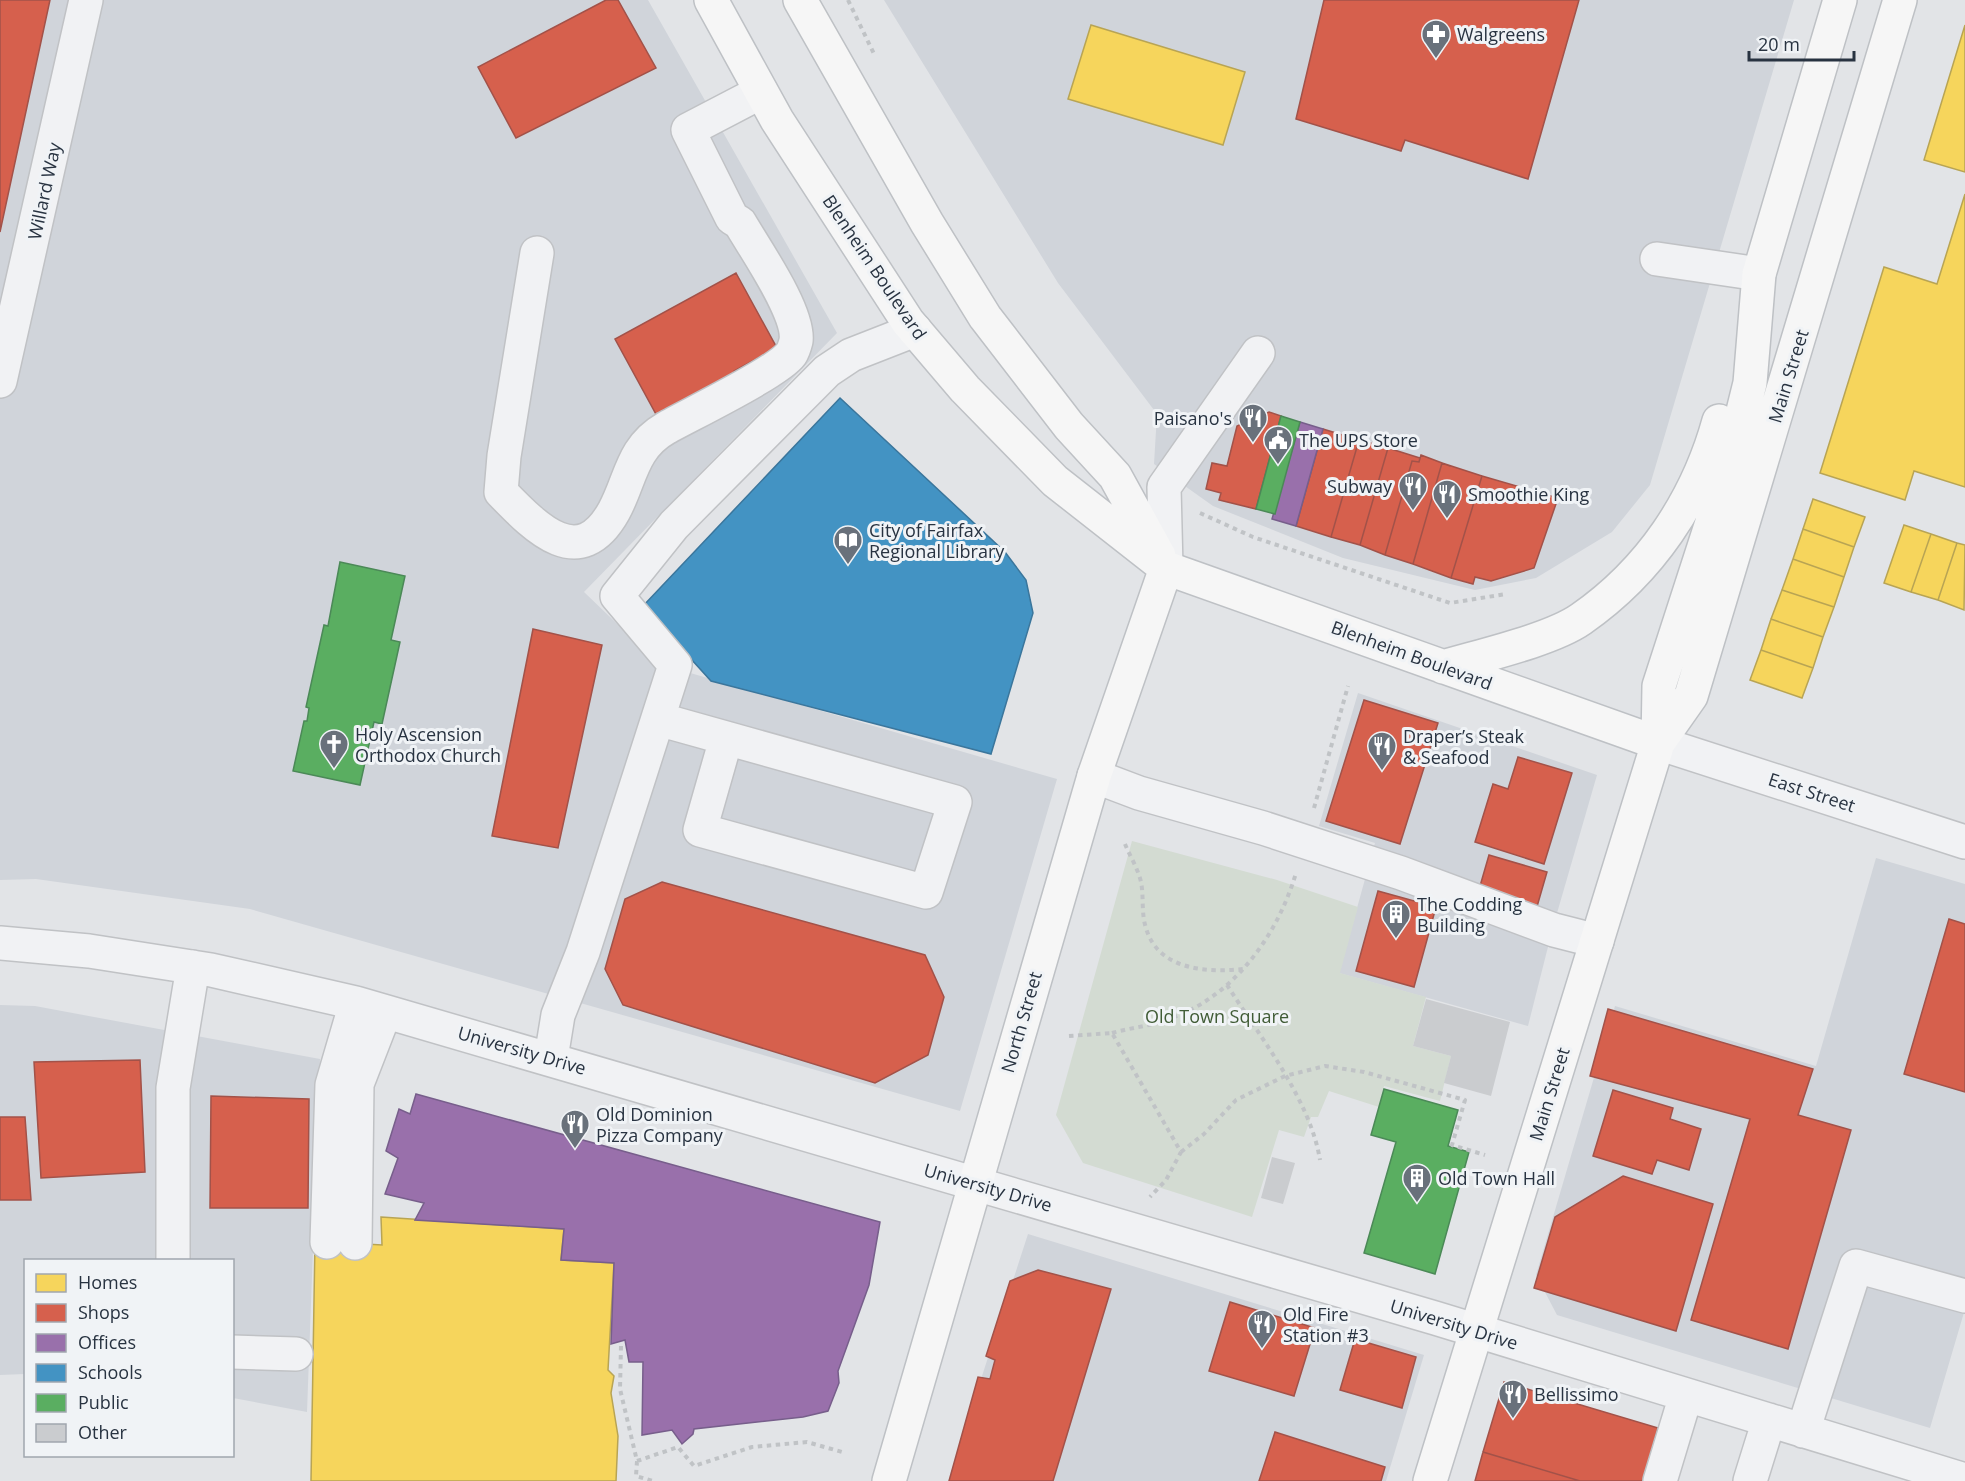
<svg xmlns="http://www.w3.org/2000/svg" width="1965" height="1481" font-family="'Open Sans',sans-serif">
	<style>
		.built { fill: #d0d4da }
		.green { fill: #d3dbd2 }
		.homes { fill: #f6d55c; stroke: #b8a454; stroke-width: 1.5 }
		.shops { fill: #d6604d; stroke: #a25249; stroke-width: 1.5 }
		.offices { fill: #9970ab; stroke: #775e8b; stroke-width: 1.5 }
		.schools { fill: #4393c3; stroke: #3b769c; stroke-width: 1.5 }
		.public { fill: #5aae61; stroke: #4b8957; stroke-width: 1.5 }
		.building { fill: #cacccf }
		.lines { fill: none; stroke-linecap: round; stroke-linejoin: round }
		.minor-casing { stroke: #c0c2c5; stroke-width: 36 }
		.major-casing { stroke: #bec1c5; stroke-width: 36 }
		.path { stroke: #c0c3c6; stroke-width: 4; stroke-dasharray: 4.5 4.5; stroke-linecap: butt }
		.minor { stroke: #f1f2f4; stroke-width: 33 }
		.major { stroke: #f6f6f6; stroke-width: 33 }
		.labels { text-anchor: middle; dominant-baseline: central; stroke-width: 6; stroke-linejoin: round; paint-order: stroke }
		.poi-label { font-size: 18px; fill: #283341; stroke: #f0f3f6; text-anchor: start }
		.street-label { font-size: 18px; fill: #283341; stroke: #f0f3f6 }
		.park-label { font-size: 18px; fill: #405c36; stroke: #f0f3f6 }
	</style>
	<rect width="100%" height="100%" fill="#e2e4e7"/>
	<path class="built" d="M 0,0 L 648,0 L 837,333 L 584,592 L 659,664 L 1057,779 L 960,1111 L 250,909 L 36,879 L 0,880 Z
		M 884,0 L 1794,0 L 1650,485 L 1612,532 L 1536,578 L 1475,590 L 1343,558 L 1213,506 L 1154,464 L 1157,414 L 1058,283 Z
		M 1358,693 L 1597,775 L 1553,927 L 1528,1026 L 1339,973 L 1375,843 L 1319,826 Z
		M 1876,858 L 1965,884 L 1965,1309 L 1930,1428 L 1557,1315 L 1536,1275 L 1615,1006 L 1816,1066 Z
		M 0,1005 L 35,1006 L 320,1059 L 307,1412 L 233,1398 L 232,1260 L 26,1260 L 25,1374 L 0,1375 Z
		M 1028,1234 L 1424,1355 L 1386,1481 L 948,1481 Z"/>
	<path class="green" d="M 1132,841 L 1277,880 L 1358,907 L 1340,973 L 1426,997 L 1413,1046 L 1451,1056 L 1440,1101 L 1384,1086 L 1379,1107 L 1329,1091 L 1318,1117 L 1311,1117 L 1304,1137 L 1279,1130 L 1252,1217 L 1083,1163 L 1056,1115 Z"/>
	<path class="homes" d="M 1091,25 L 1245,72 L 1223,145 L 1068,99 Z
		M 1965,25 L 1965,172 L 1924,160 Z
		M 1965,194 L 1965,487 L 1914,471 L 1905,500 L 1820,473 L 1884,267 L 1937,284 Z
		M 1813,499 L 1865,517 L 1854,547 L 1803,529 Z
		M 1904,525 L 1931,534 L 1911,592 L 1884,583 Z
		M 1803,529 L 1854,547 L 1844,577 L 1793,559 Z
		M 1931,534 L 1957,543 L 1938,600 L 1911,592 Z
		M 1957,543 L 1965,545 L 1964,610 L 1938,600 Z
		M 1793,559 L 1844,577 L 1834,607 L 1782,590 Z
		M 1782,590 L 1834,607 L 1823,637 L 1771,619 Z
		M 1771,619 L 1823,637 L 1813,668 L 1761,650 Z
		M 1761,650 L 1813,668 L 1802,698 L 1750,680 Z
		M 381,1217 L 564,1229 L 561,1260 L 614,1263 L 608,1370 L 614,1376 L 611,1393 L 618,1436 L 616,1481 L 311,1481 L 315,1241 L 382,1245 Z"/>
	<path class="shops" d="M 0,0 L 50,0 L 0,232 Z
		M 606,0 L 618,0 L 656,68 L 516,138 L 478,67 Z
		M 1324,0 L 1579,0 L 1528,179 L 1405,140 L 1401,151 L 1296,119 Z
		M 736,273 L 777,348 L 734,371 L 738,379 L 657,416 L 615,339 Z
		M 1269,412 L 1281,416 L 1256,509 L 1219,500 L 1221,493 L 1206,489 L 1212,463 L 1227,466 L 1237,426 Z
		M 1323,429 L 1359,440 L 1331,537 L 1296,526 Z
		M 1359,440 L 1388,448 L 1360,545 L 1331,537 Z
		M 1388,448 L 1420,458 L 1419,462 L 1412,461 L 1385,555 L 1360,545 Z
		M 1421,455 L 1450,466 L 1442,463 L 1413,564 L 1385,555 L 1412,461 L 1419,462 Z
		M 1442,463 L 1482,476 L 1451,578 L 1413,564 Z
		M 1482,476 L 1558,498 L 1534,568 L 1491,581 L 1475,577 L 1473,584 L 1451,578 Z
		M 533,629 L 602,645 L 558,848 L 492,836 Z
		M 1364,700 L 1438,723 L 1400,844 L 1326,821 Z
		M 1518,757 L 1572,773 L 1544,864 L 1475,842 L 1493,784 L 1508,789 Z
		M 1489,855 L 1547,872 L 1536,910 L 1478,893 Z
		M 662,882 L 925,955 L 944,997 L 928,1055 L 875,1083 L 623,1005 L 605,969 L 625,899 Z
		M 1378,891 L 1436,907 L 1414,987 L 1356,971 Z
		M 1949,919 L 1965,924 L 1965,1092 L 1904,1074 Z
		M 1608,1009 L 1813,1069 L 1798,1115 L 1851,1130 L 1788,1349 L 1691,1320 L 1750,1119 L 1590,1076 Z
		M 140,1060 L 145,1172 L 41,1178 L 34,1062 Z
		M 1613,1090 L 1673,1108 L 1670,1119 L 1701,1129 L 1689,1170 L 1657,1160 L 1652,1174 L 1593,1156 Z
		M 211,1096 L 309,1099 L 308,1208 L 210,1208 Z
		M 0,1117 L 25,1117 L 31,1200 L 0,1200 Z
		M 1623,1176 L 1713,1204 L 1676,1331 L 1534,1288 L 1555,1217 Z
		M 1038,1270 L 1111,1289 L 1053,1481 L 949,1481 L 978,1377 L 990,1379 L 995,1360 L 986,1356 L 1010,1281 Z
		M 1230,1302 L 1315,1328 L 1294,1396 L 1209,1371 Z
		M 1355,1339 L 1416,1357 L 1402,1408 L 1340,1390 Z
		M 1504,1382 L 1658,1428 L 1643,1481 L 1580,1481 L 1483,1452 Z
		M 1275,1432 L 1385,1467 L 1381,1481 L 1259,1481 Z
		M 1483,1452 L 1580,1481 L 1475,1481 Z"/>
	<path class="offices" d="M 1300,422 L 1323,429 L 1296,526 L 1272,519 Z
		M 416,1094 L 880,1222 L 869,1285 L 838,1371 L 839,1383 L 828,1411 L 803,1417 L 694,1429 L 693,1434 L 682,1444 L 672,1430 L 642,1435 L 643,1362 L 629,1362 L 625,1340 L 611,1344 L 614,1263 L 561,1260 L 564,1229 L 415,1220 L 424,1203 L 385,1194 L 398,1158 L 386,1151 L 399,1109 L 410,1114 Z"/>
	<path class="schools" d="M 840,398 L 1005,552 L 1026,580 L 1033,613 L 991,754 L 711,681 L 643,606 Z"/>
	<path class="public" d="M 1281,416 L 1300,422 L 1275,514 L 1256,509 Z
		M 340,562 L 405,576 L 391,640 L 400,642 L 382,724 L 374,722 L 360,785 L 293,771 L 304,721 L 307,721 L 309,708 L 306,707 L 324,625 L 328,626 Z
		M 1384,1089 L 1458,1110 L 1448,1146 L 1469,1152 L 1435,1274 L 1364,1253 L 1396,1142 L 1371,1135 Z"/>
	<path class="building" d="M 1426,999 L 1510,1022 L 1491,1096 L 1444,1083 L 1451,1056 L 1413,1046 Z
		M 1272,1157 L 1295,1163 L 1283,1204 L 1261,1198 Z"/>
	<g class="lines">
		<g class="minor-casing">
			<path id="minor" d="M 537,253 L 504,456 L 501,492 C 535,527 579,574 614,511 C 631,480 631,448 666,428 C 691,414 778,372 791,354 C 793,351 795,345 796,341 C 800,313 755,249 740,223 L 732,218 L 688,130 L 761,92
				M 1657,259 L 1759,274
				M 0,381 L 86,0
				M 1166,568 L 1164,487 L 1258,353
				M 658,719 L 955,802 L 926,892 L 700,830 L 726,739
				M 1658,743 L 1965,842
				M 1094,776 L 1139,793 L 1263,828 L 1401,873 L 1554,930 L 1597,941
				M 0,943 L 89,951 L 211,970 L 356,1003 L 1435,1318 L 1965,1480
				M 551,1058 L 558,1015 L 583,952 L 675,665 L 617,596 L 674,525 L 827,371 L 851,355 L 915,330
				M 327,1242 L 332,1085 L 356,1003
				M 355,1243 L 357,1084 L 385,1012
				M 173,1260 L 173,1088 L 193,967
				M 232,1352 L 296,1354
				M 1803,1431 L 1856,1266 L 1965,1296
				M 1660,1481 L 1686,1395
				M 1750,1481 L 1769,1420"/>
		</g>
		<g class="major-casing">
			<path id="major" d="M 711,0 L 777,120 L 908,322 L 965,389 L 1055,481 L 1166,568 L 1658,743
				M 800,0 L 927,223 L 985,317 L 1069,426 L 1115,476 L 1159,556
				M 1443,667 C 1480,656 1551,640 1581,619 C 1650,571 1697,501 1719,421
				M 1658,743 L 1691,696 L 1900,0
				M 889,1481 L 1094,776 L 1166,568
				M 1430,1481 L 1658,743 L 1659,686 L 1727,476 L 1750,383 L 1759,274 L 1840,0"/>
		</g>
		<path class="path" d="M 848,0 L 875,56
			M 1200,513 L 1253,537 L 1450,603 L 1506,594
			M 1314,808 L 1348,686
			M 1125,844 C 1130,856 1138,869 1141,882 C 1144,897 1141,913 1146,928 C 1158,970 1207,973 1243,969
			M 1227,985 C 1260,1037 1310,1099 1320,1160
			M 1112,1033 C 1130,1028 1149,1026 1166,1020 C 1232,999 1277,937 1296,873
			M 1069,1036 L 1112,1033 L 1181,1152 L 1166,1180 L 1150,1197
			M 1181,1152 L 1204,1134 L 1236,1100 L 1285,1076 L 1325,1066 L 1364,1072 L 1465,1100 L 1452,1145 L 1485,1155
			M 621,1346 L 620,1389 L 637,1461 L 636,1476 L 653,1481
			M 637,1461 L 678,1447 L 694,1466 L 752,1447 L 807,1442 L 842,1452"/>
		<use href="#minor" class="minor"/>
		<use href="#major" class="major"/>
	</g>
	<defs>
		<g id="pharmacy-pin" transform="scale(1.5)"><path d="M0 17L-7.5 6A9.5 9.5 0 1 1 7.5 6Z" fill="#69717b" stroke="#f0f3f6"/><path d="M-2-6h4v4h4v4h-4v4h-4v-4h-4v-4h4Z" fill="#fff"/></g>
		<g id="restaurant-pin" transform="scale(1.5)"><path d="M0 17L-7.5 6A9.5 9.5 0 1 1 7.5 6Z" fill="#69717b" stroke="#f0f3f6"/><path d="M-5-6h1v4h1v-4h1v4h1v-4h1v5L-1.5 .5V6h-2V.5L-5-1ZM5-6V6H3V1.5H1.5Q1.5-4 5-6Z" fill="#fff"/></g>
		<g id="civic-pin" transform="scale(1.5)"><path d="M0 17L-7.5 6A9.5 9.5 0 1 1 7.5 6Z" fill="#69717b" stroke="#f0f3f6"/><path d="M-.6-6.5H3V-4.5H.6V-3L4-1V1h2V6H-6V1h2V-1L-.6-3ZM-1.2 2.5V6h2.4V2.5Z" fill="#fff"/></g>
		<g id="library-pin" transform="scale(1.5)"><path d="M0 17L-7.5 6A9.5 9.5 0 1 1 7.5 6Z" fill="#69717b" stroke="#f0f3f6"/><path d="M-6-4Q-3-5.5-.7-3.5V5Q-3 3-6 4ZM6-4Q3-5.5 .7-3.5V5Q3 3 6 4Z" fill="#fff"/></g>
		<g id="church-pin" transform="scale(1.5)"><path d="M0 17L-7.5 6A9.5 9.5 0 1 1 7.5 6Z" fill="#69717b" stroke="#f0f3f6"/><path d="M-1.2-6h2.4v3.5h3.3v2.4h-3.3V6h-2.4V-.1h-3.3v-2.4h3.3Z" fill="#fff"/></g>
		<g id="building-pin" transform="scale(1.5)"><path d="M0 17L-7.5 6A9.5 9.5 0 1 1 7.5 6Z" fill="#69717b" stroke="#f0f3f6"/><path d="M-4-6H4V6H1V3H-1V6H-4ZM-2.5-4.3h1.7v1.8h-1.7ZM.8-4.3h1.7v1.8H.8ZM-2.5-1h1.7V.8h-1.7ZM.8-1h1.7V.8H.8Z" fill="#fff"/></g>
	</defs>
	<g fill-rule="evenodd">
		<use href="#pharmacy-pin" x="1436" y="34"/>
		<use href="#restaurant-pin" x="1253" y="418"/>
		<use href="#civic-pin" x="1278" y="440"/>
		<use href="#restaurant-pin" x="1413" y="486"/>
		<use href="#restaurant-pin" x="1447" y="494"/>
		<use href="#library-pin" x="848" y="540"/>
		<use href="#church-pin" x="334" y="744"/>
		<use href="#restaurant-pin" x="1382" y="746"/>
		<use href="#building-pin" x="1396" y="914"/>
		<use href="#restaurant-pin" x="575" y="1124"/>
		<use href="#building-pin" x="1417" y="1178"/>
		<use href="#restaurant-pin" x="1262" y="1324"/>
		<use href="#restaurant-pin" x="1513" y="1394"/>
	</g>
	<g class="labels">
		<g class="poi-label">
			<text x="1457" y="34">Walgreens</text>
			<text x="1232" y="418" text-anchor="end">Paisano's</text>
			<text x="1299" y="440">The UPS Store</text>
			<text x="1392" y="486" text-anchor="end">Subway</text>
			<text x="1468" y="494">Smoothie King</text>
			<text x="869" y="530">City of Fairfax<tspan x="869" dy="21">Regional Library</tspan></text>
			<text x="355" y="734">Holy Ascension<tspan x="355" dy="21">Orthodox Church</tspan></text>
			<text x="1403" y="736">Draper’s Steak<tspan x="1403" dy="21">&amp; Seafood</tspan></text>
			<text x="1417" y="904">The Codding<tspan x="1417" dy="21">Building</tspan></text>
			<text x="596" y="1114">Old Dominion<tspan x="596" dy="21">Pizza Company</tspan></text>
			<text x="1438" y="1178">Old Town Hall</text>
			<text x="1283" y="1314">Old Fire<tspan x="1283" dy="21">Station #3</tspan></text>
			<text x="1534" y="1394">Bellissimo</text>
		</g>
		<g class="street-label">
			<text transform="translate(44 191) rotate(-78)">Willard Way</text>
			<text transform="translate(875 267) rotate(56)">Blenheim Boulevard</text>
			<text transform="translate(1788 376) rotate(-73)">Main Street</text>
			<text transform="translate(1412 655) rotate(20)">Blenheim Boulevard</text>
			<text transform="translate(1812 792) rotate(18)">East Street</text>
			<text transform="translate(1021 1022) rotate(-74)">North Street</text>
			<text transform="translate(522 1050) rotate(16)">University Drive</text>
			<text transform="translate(1549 1094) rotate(-73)">Main Street</text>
			<text transform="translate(988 1187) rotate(16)">University Drive</text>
			<text transform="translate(1454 1324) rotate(17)">University Drive</text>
		</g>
		<g class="park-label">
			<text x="1217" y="1016">Old Town Square</text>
		</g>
	</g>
	<rect x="24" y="1259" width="210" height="198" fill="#f0f3f6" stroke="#a0a6ae" stroke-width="1.5"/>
	<rect x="36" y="1274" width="30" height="18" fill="#f6d55c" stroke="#a0a6ae" stroke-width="1.5"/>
	<text x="78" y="1289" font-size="18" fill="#283341">Homes</text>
	<rect x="36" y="1304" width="30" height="18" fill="#d6604d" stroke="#a0a6ae" stroke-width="1.5"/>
	<text x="78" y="1319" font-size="18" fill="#283341">Shops</text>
	<rect x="36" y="1334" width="30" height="18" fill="#9970ab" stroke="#a0a6ae" stroke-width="1.5"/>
	<text x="78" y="1349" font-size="18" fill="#283341">Offices</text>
	<rect x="36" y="1364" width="30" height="18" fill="#4393c3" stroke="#a0a6ae" stroke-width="1.5"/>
	<text x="78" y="1379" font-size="18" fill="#283341">Schools</text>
	<rect x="36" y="1394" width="30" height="18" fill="#5aae61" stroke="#a0a6ae" stroke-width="1.5"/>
	<text x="78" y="1409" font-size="18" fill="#283341">Public</text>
	<rect x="36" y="1424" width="30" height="18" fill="#cacccf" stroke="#a0a6ae" stroke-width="1.5"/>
	<text x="78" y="1439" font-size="18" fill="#283341">Other</text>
	<path d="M1749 51v9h105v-9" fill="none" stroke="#283341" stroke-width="3"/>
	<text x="1758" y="51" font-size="18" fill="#283341" stroke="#f0f3f6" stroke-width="4.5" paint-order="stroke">20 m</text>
</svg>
